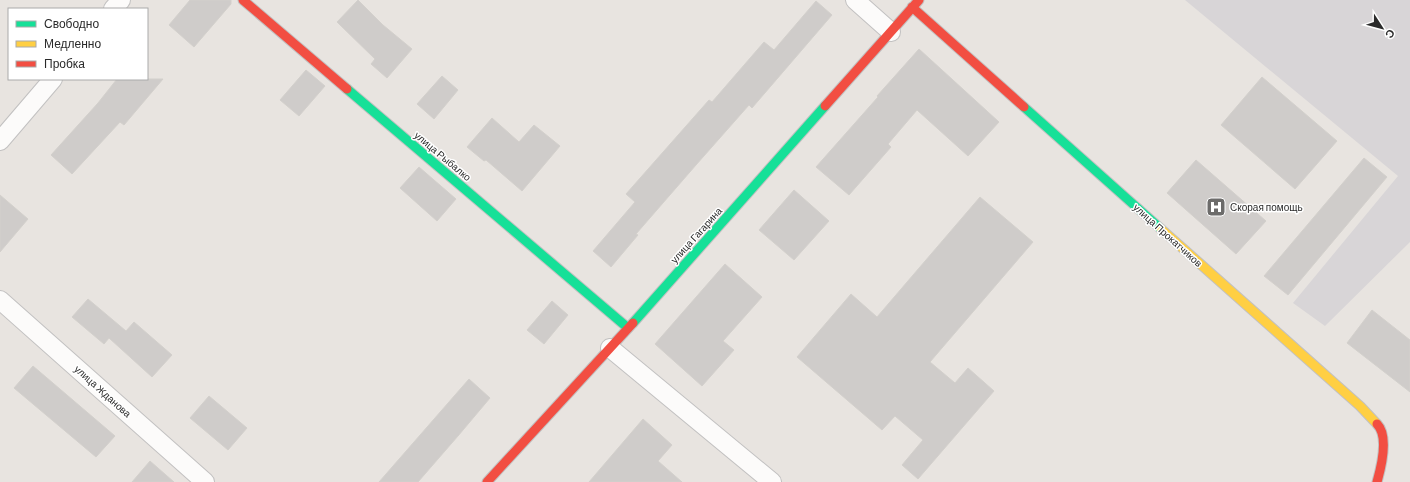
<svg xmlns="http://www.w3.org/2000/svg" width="1410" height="482" font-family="Barlow,sans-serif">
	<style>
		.industrial { fill: #d8d5d7 }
		.building { fill: #cfccca; stroke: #d3d0cc }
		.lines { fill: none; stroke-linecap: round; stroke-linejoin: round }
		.street-casing { stroke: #c2c1c1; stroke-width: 20 }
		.fast-casing { stroke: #c2c1c1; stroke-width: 11 }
		.slow-casing { stroke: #c2c1c1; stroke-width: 11 }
		.jam-casing { stroke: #c2c1c1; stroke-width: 11 }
		.street { stroke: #fcfbfa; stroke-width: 18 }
		.fast { stroke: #16e098; stroke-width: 9 }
		.slow { stroke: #ffcf43; stroke-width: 9 }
		.jam { stroke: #f24e42; stroke-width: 9 }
		.labels { text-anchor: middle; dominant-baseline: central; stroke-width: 3; stroke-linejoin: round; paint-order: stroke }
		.street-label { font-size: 10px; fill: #2a2a2a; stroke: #fff }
		.poi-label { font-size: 10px; fill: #2a2a2a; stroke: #fff; text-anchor: start }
	</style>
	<rect width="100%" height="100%" fill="#e8e4e0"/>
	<path class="industrial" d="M 1185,0 L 1410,0 L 1410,242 L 1325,326 L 1293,303 L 1398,176 Z"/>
	<path class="building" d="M 190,0 L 231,0 L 231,4 L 194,47 L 169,25 Z
		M 358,0 L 383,25 L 412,49 L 387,78 L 371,64 L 375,59 L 337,22 Z
		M 816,1 L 832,15 L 752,108 L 749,105 L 696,165 L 636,234 L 638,235 L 611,267 L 593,251 L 635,202 L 626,194 L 709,100 L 712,102 L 764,42 L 774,50 Z
		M 919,49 L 999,122 L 968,156 L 917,110 L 888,144 L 891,147 L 849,195 L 816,167 L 878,97 L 877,96 Z
		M 306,70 L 325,86 L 299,116 L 280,100 Z
		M 442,76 L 458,90 L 434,119 L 417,104 Z
		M 1262,77 L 1337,141 L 1295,189 L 1221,125 Z
		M 117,79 L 163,79 L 124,125 L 120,122 L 72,174 L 51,155 L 98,103 Z
		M 492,118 L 519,142 L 534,125 L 560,146 L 522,191 L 486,160 L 484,161 L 467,147 Z
		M 1364,158 L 1387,177 L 1288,295 L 1264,276 Z
		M 1196,160 L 1266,221 L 1236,254 L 1167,193 Z
		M 419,167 L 456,199 L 437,221 L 400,188 Z
		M 794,190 L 829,221 L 794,260 L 759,230 Z
		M 0,195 L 28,219 L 0,252 Z
		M 980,197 L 1033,242 L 930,362 L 955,383 L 968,368 L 994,391 L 918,479 L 902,465 L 923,440 L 895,416 L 882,430 L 797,357 L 851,294 L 877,317 Z
		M 725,264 L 762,297 L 723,341 L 734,350 L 702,386 L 655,344 Z
		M 88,299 L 126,331 L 134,322 L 172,355 L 152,377 L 109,338 L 104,344 L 72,317 Z
		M 552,301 L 568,315 L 544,344 L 527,330 Z
		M 1372,310 L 1410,340 L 1410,392 L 1347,343 Z
		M 33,366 L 115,436 L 96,457 L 14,388 Z
		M 469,379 L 490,398 L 458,436 L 418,482 L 379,482 Z
		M 209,396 L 247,428 L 228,450 L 190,418 Z
		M 643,419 L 672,445 L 658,461 L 682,482 L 589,482 Z
		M 150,461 L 174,482 L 132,482 Z"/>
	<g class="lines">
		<g class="street-casing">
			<path id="street" d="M 855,0 L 891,32
				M 113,9 L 121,0
				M 0,141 L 53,79
				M 0,300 L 205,482
				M 610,348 L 772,482"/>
		</g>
		<g class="fast-casing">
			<path id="fast" d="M 347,89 L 628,328
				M 1024,107 L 1161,229
				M 633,323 L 825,106"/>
		</g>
		<g class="slow-casing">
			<path id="slow" d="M 1161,229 L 1360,406 L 1377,424"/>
		</g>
		<g class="jam-casing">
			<path id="jam" d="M 243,0 L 347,89
				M 912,7 L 1024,107
				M 825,106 L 919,0
				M 487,482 L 633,323
				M 1377,482 C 1381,468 1389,436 1377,424"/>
		</g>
		<use href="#street" class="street"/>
		<use href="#fast" class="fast"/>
		<use href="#slow" class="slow"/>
		<use href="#jam" class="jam"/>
	</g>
	<defs>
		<g id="hospital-square" transform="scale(1)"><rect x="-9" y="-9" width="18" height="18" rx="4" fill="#6c6b6a" stroke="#fff"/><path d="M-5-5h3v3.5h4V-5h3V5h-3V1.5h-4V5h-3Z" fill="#fff"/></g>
	</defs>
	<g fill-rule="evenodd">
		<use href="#hospital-square" x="1216" y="207"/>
	</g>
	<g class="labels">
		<g class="street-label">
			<text transform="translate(443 156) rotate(40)">улица Рыбалко</text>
			<text transform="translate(696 235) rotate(-48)">улица Гагарина</text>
			<text transform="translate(1168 235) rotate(42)">улица Прокатчиков</text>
			<text transform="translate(103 391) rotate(42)">улица Жданова</text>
		</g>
		<g class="poi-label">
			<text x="1230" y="207">Скорая помощь</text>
		</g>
	</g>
	<rect x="8" y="8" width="140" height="72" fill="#ffffff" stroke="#aaaaaa"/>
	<rect x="16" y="21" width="20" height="6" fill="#16e098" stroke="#aaaaaa"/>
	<text x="44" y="28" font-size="12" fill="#2a2a2a">Свободно</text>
	<rect x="16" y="41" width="20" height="6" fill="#ffcf43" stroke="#aaaaaa"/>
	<text x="44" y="48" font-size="12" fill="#2a2a2a">Медленно</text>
	<rect x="16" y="61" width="20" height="6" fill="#f24e42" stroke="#aaaaaa"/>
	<text x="44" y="68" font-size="12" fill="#2a2a2a">Пробка</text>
	<g transform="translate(1382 28) rotate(126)" stroke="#ffffff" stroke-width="3" paint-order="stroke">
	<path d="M0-3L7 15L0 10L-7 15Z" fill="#2a2a2a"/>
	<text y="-6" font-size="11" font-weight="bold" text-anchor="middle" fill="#2a2a2a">С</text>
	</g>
</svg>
